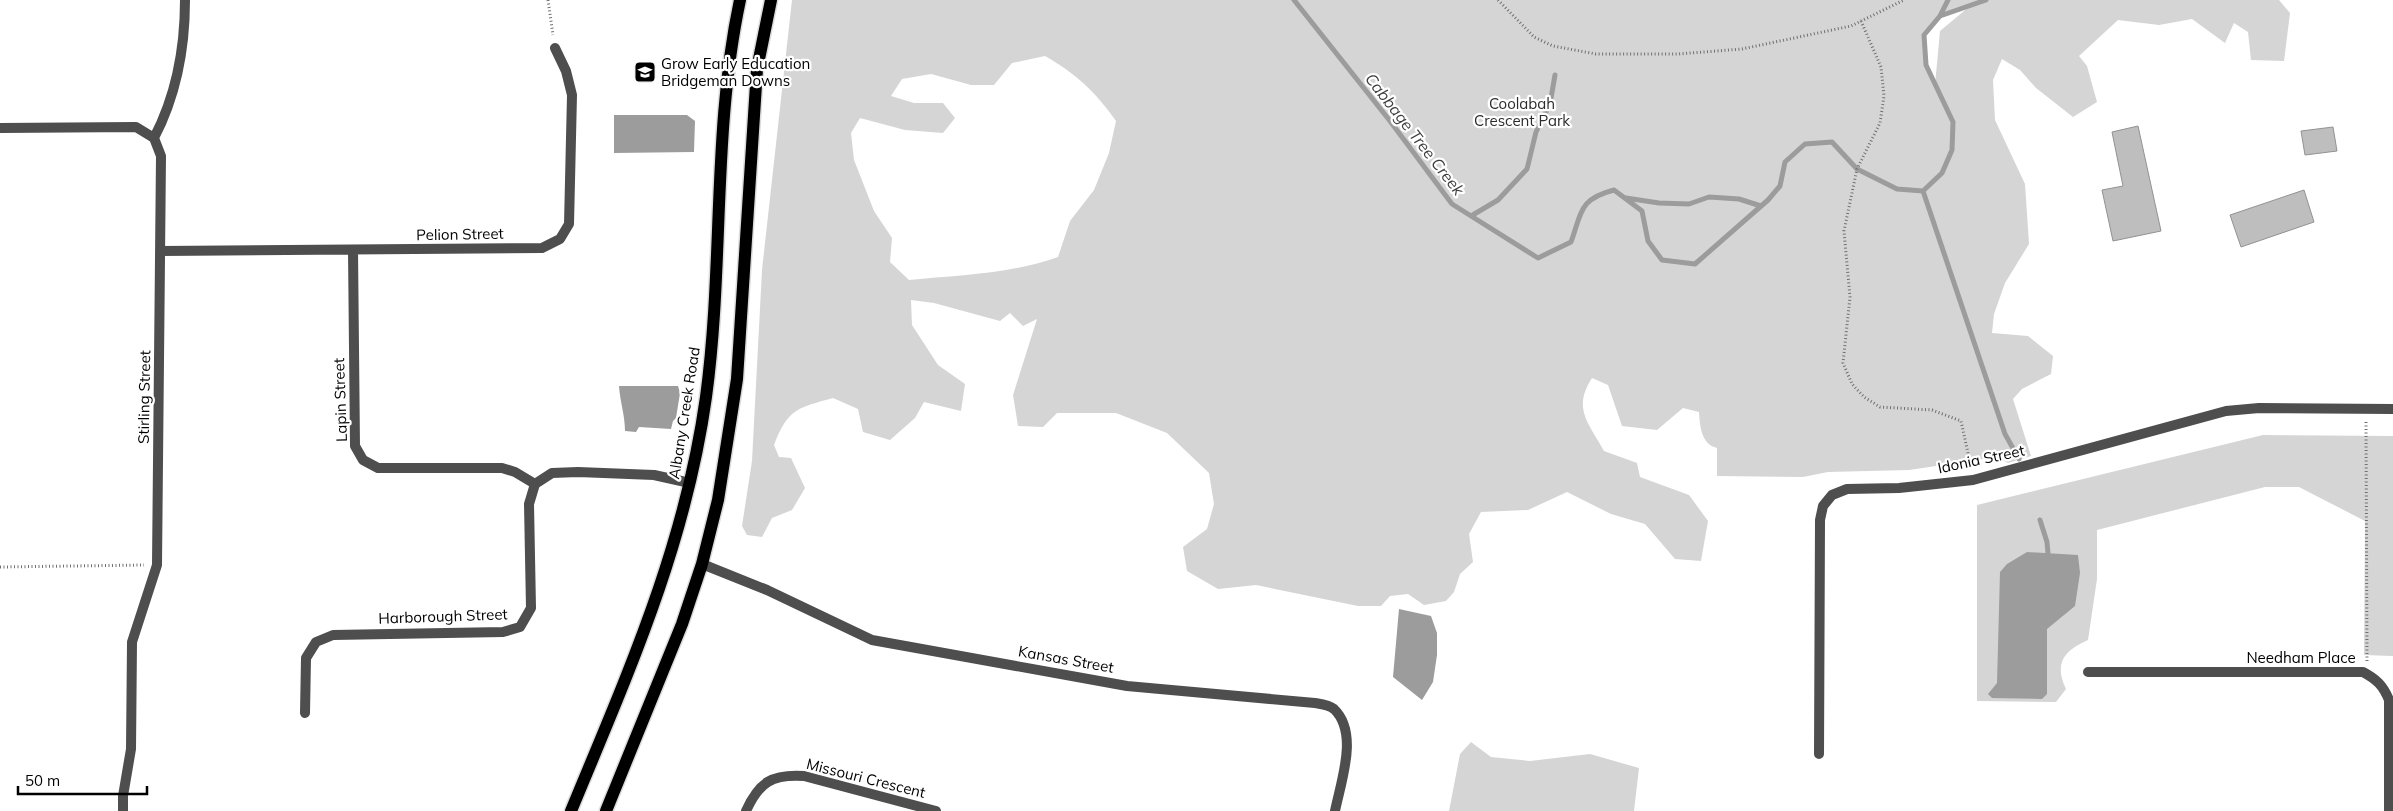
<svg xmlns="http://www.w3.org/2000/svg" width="2393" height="811" font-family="Mulish,sans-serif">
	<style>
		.green { fill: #d5d5d5; fill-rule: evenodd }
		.water { fill: #9c9c9c }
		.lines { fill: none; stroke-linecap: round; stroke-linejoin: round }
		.stream { stroke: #9c9c9c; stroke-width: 5 }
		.building { fill: #bebebe; stroke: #929292 }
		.primary-casing { stroke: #dbdbdb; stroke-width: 15 }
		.path { stroke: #707070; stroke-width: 3; stroke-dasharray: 1 2.5; stroke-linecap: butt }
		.minor { stroke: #4e4e4e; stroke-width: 10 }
		.primary { stroke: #000; stroke-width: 12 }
		.labels { text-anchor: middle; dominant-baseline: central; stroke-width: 4.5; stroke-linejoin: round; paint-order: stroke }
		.poi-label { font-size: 15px; fill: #000; stroke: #fff; text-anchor: start }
		.park-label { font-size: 15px; fill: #2c2c2c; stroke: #fff }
		.street-label { font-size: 15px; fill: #000; stroke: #fff }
		.water-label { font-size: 16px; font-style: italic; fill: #3d3d3d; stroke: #fff }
	</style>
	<rect width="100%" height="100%" fill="#fff"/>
	<path class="green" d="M 792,0 L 2279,0 L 2290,13 L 2284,61 L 2251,60 L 2248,32 L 2234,23 L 2225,43 L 2192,19 L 2159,25 L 2118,20 L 2079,56 L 2087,66 L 2097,102 L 2073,117 L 2036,88 L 2020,70 L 2002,59 L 1993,80 L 1995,120 L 2025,184 L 2029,244 L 2005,283 L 1994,314 L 1992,333 L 2028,336 L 2053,356 L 2051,374 L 2022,389 L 2013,399 L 2031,456 L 2008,463 L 1997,457 L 1909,470 L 1828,472 L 1803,477 L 1717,476 L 1717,448 C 1701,444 1700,426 1699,412 L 1683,408 L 1657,430 L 1622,426 L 1608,385 L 1592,378 C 1572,409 1589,423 1604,451 L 1637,463 L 1640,477 L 1689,495 L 1708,521 L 1701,561 L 1675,559 L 1645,524 L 1611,514 L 1567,492 L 1528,510 L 1481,512 L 1469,534 L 1473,562 L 1460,574 L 1454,592 L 1446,601 L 1424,605 L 1408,594 L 1390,596 L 1381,606 L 1358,606 L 1256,585 L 1218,589 L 1187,571 L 1183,547 L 1207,529 L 1214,504 L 1209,473 L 1167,433 L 1116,413 L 1057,413 L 1043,427 L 1018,426 L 1013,395 L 1037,319 L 1023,326 L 1010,313 L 1000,321 L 934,303 L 911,300 L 912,325 L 938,365 L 965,384 L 961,411 L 924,402 L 915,418 L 890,440 L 863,432 L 858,409 L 833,398 C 798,408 788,408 774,445 L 779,457 L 791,458 L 805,488 L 792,510 L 772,518 L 762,537 L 747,535 L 742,526 L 752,461 L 762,270 ZM 1970,6 L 1940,31 L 1935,85 L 1926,65 L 1924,35 L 1940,16 ZM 1045,56 C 1076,74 1095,91 1116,121 L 1109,153 L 1094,190 L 1070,221 L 1058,257 C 1010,274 959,275 909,280 L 890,262 L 892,238 L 874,211 L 854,160 L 851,133 L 860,118 L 905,130 L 943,133 L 955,118 L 943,103 L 914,103 L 891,96 L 902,79 L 931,74 L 971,85 L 994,85 L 1012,63 Z
		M 2263,435 L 2393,436 L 2393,656 L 2364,655 L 2365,521 L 2299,487 L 2265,487 L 2097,530 L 2097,579 L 2088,640 C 2063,651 2054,664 2066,689 L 2056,702 L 1977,701 L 1977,505 Z
		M 1471,742 L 1491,757 L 1530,761 L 1590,754 L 1639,768 L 1634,811 L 1449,811 L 1460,754 Z"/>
	<path class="water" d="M 614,115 L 687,115 L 695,121 L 694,152 L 614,153 Z
		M 619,386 L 678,386 L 680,393 L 676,418 L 673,421 L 671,429 L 639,427 L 636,432 L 625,431 C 625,415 620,402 619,386 Z
		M 2027,552 L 2078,555 L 2080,573 L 2075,606 L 2047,629 L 2047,694 L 2042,699 L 1992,698 L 1988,694 L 1997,683 L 2000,572 L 2007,564 Z
		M 1399,609 L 1431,616 L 1437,633 L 1437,655 L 1433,682 L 1422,700 L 1393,677 Z"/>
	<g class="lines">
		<path class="stream" d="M 1294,0 L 1390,121 L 1452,204 L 1538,258 L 1571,242 C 1582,212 1579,199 1614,190 L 1642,211 L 1648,241 L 1662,260 L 1695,264 L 1768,200 L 1780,186 L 1785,162 L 1805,144 L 1832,142 L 1857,169 L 1897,189 L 1923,191 L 1942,173 L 1952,150 L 1953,122 L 1926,65 L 1924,35 L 1940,16 L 1986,0
			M 1940,16 L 1948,0
			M 1923,191 L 2005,434 L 2019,459
			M 1626,198 L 1659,203 L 1689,204 L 1709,197 L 1739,199 L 1761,206
			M 1471,216 L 1498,200 L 1527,169 L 1536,132 L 1550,104 L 1555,75
			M 2040,520 L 2047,542 L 2048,553"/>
	</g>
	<path class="building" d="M 2138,126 L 2161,231 L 2113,241 L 2102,190 L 2123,186 L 2112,132 Z
		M 2333,127 L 2337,151 L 2305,155 L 2301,131 Z
		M 2304,190 L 2314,222 L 2241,247 L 2230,215 Z"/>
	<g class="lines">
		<g class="primary-casing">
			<path id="primary" d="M 571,811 C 628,673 685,547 706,397 C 724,265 712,131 740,0
				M 606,811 L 682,624 L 702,564 L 718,500 L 737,379 L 757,69 L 771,0"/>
		</g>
		<path class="path" d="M 548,0 L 553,35
			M 1498,0 L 1534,37 L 1553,46 L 1596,54 L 1678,54 L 1742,49 L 1851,26 L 1904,0
			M 1861,21 L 1881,67 L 1884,96 L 1880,123 L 1857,169 L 1844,231 L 1850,297 L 1843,363 L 1852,384 L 1864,397 L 1880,407 L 1932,410 L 1961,421 L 1971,467
			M 2366,422 L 2367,661
			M 0,567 L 144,565"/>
		<path class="minor" d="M 0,128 L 136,127 L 154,138 L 161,156 L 157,565 L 132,642 L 131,749 L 123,796 L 123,811
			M 154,138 C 176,96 185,48 185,0
			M 353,250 L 355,446 L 363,460 L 378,468 L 502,468 L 515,472 L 535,484
			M 161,251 L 542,248 L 560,239 L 569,224 L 572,95 L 566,71 L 555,48
			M 702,564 L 767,590 L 872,640 L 1127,686 L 1315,703 C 1321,704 1329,705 1334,709 C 1359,733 1341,781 1335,811
			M 2088,672 L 2363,672 C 2376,679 2383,685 2389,700 L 2389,811
			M 305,713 L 306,658 L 316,642 L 333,635 L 503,632 L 520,627 L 531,608 L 529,504 L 535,484 L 552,473 L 578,472 L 654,475 L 690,483
			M 1819,754 L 1820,520 L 1823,506 L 1832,495 L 1847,489 L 1899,488 L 1973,480 L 2226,411 L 2259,408 L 2393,409
			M 746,811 C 759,782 772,774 804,776 L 936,811"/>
		<use href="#primary" class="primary"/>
	</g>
	<defs>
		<g id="school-square" transform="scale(1.125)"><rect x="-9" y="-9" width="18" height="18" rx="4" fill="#000" stroke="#fff"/><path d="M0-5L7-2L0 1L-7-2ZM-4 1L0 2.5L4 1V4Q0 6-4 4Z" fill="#fff"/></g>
	</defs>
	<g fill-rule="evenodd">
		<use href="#school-square" x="645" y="72"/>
	</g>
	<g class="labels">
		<g class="poi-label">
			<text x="661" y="63">Grow Early Education<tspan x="661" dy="17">Bridgeman Downs</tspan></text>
		</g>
		<g class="park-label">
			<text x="1522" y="103">Coolabah<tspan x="1522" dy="17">Crescent Park</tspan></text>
		</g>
		<g class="street-label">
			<text transform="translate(460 234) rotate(-1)">Pelion Street</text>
			<text transform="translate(144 397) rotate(-89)">Stirling Street</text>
			<text transform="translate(340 400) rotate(-92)">Lapin Street</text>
			<text transform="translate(684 413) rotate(-81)">Albany Creek Road</text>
			<text transform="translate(1981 459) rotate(-12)">Idonia Street</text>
			<text transform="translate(443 616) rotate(-2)">Harborough Street</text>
			<text x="2301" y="657">Needham Place</text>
			<text transform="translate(1066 659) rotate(10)">Kansas Street</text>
			<text transform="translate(866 778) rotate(14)">Missouri Crescent</text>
		</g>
		<g class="water-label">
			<text transform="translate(1415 134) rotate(52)">Cabbage Tree Creek</text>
		</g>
	</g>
	<path d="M18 786v8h129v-8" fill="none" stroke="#000000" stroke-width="2.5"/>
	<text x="25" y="786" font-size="15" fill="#000000" stroke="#ffffff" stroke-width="4" paint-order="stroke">50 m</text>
</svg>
